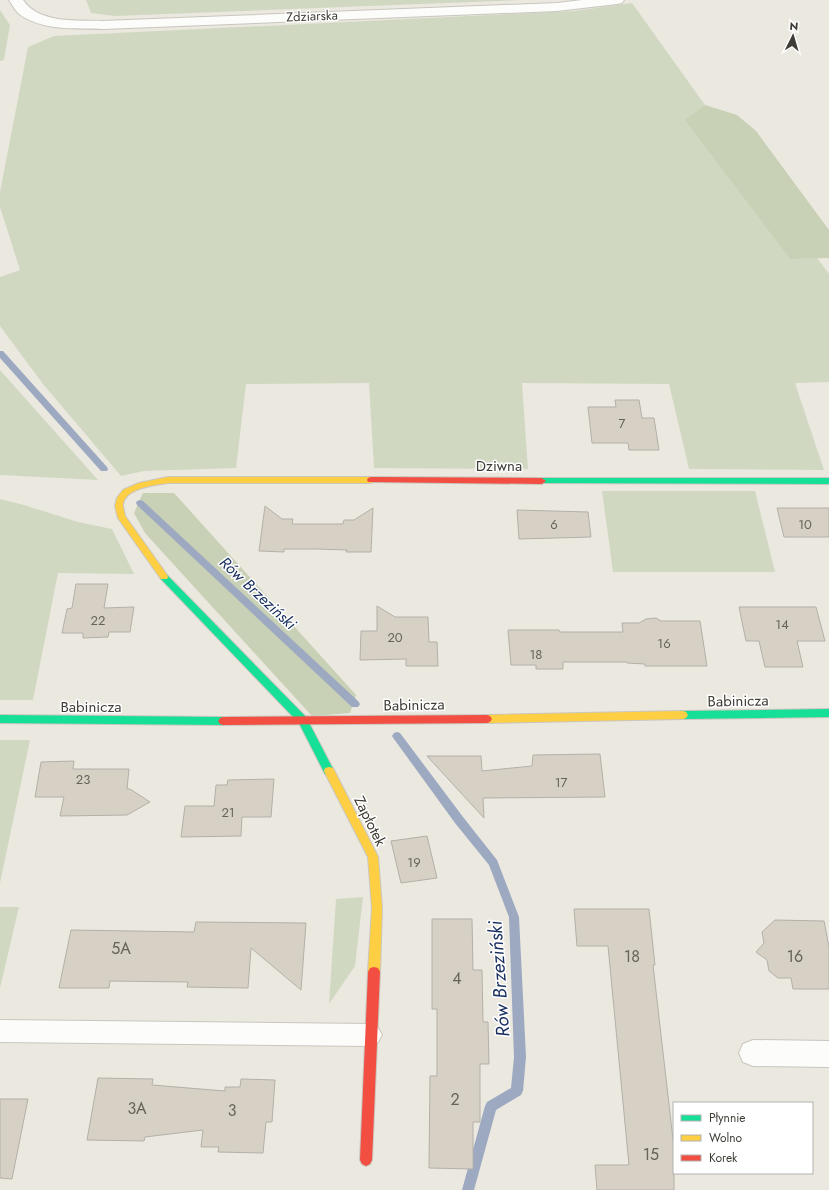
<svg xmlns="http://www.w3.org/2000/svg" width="829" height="1190" font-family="Jost,sans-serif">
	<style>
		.green { fill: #d1d8c2 }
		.forest { fill: #c8d0b5 }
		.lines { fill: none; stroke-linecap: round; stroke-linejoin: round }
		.stream { fill: #9ca9c1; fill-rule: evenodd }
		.building { fill: #d7d1c5; stroke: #b3b0aa }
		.lane-casing { stroke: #c9c6bf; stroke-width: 2 }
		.street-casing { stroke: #c9c6bf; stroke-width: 2 }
		.fast-casing { stroke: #c9c6bf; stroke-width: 2 }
		.slow-casing { stroke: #c9c6bf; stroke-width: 2 }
		.jam-casing { stroke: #c9c6bf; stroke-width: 2 }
		.lane { fill: #fcfcfa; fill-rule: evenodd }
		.street { fill: #fcfcfa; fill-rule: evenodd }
		.fast { fill: #16e098; fill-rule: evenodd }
		.slow { fill: #ffcf43; fill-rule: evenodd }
		.jam { fill: #f24e42; fill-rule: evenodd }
		.labels { text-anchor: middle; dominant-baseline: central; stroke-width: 3; stroke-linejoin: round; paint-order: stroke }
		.far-street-label { font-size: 13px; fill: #3f3d36; stroke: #fff }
		.number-label { font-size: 13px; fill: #66635a }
		.street-label { font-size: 15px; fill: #3f3d36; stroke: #fff }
		.water-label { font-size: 16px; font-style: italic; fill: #182e5f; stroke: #fff }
		.near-number-label { font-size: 16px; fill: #66635a }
		.near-water-label { font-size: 19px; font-style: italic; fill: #182e5f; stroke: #fff }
	</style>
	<rect width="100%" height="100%" fill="#ebe8df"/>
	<path class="green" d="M 86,0 L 520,0 L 115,16 L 91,13 Z
		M 632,3 L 705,105 L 686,120 L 790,259 L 817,258 L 829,274 L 829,382 L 795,383 L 824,470 L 689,469 L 669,384 L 522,383 L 528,469 L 374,468 L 369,383 L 246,384 L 236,468 L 144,471 L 121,476 L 43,384 L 0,326 L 0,277 L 20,270 L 0,207 L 0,192 L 28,47 L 54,36 L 574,11 Z
		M 0,10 L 10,25 L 4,60 L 0,61 Z
		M 0,370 L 98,480 L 0,475 Z
		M 602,491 L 755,491 L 775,572 L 613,572 Z
		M 0,499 L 24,505 L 78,522 L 112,529 L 134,574 L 58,573 L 33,700 L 0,700 Z
		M 0,740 L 30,740 L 0,883 Z
		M 363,897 L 355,966 L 329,1004 L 336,899 Z
		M 0,907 L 19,907 L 0,988 Z"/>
	<path class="forest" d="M 705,105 L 737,115 L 756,131 L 829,230 L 829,258 L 790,259 L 685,120 Z
		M 143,493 L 174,493 L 356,695 L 350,713 L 312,716 L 145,533 L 134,513 Z"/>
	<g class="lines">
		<path class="stream" d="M 0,351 L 3,351 L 107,467 L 108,469 L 107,471 L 101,471 L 0,358 Z
			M 140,500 L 143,501 L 358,701 L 360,704 L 358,707 L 352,707 L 137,505 L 136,503 L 137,501 Z
			M 397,732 L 400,733 L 463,817 L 497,860 L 519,917 L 526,1057 L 523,1091 L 521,1095 L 496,1110 L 474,1190 L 462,1190 L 485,1106 L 487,1102 L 511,1088 L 514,1057 L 509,917 L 489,865 L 455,823 L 394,739 L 392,736 L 394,733 Z"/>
	</g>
	<path class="building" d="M 615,400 L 639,400 L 642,418 L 654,418 L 659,450 L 629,450 L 628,443 L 592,443 L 588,407 L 616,407 Z
		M 265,506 L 282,519 L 293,519 L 292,524 L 343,524 L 344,520 L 354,520 L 373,508 L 371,552 L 346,552 L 347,550 L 316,549 L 284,549 L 284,552 L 259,551 Z
		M 777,508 L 829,508 L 829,537 L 784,537 Z
		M 517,510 L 588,512 L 591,537 L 519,539 Z
		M 76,584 L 108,584 L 104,608 L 134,607 L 130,632 L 109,632 L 108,637 L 83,638 L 83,633 L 62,633 L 67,609 L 72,608 Z
		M 377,606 L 395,617 L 428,617 L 429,642 L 437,642 L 438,666 L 406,666 L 406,659 L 360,660 L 361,631 L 377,631 Z
		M 739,607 L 816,607 L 825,641 L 797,641 L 803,667 L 765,667 L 759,641 L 746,641 Z
		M 656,618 L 661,621 L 700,621 L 707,666 L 645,666 L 645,664 L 627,663 L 627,662 L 563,662 L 563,669 L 536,669 L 536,665 L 511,665 L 508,630 L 559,630 L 560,632 L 623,632 L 622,623 L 639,623 L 646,619 Z
		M 600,754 L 605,797 L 483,798 L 484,818 L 427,756 L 481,756 L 482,771 L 532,766 L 533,755 Z
		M 74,761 L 73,769 L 129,769 L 127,789 L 130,789 L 150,802 L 127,815 L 60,816 L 64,797 L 35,797 L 41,762 Z
		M 274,779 L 271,817 L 242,817 L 241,836 L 181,837 L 185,806 L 214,806 L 216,785 L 227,785 L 228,780 Z
		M 427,836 L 437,878 L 401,883 L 391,841 Z
		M 574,909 L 649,909 L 655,965 L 653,965 L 674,1148 L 674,1190 L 597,1190 L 595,1165 L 629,1165 L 608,946 L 577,946 Z
		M 432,919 L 472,919 L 473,970 L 482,970 L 483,1022 L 488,1022 L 489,1064 L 480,1064 L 480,1122 L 473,1122 L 473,1169 L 429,1168 L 430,1076 L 437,1076 L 437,1009 L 432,1009 Z
		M 775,920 L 824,921 L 829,947 L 829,989 L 793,989 L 791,978 L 778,978 L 769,971 L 767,960 L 756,952 L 764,943 L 762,932 Z
		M 196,922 L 306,923 L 301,990 L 251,948 L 248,988 L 187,987 L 188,982 L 110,981 L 109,988 L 59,988 L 71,930 L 194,932 Z
		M 98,1078 L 153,1079 L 152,1085 L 225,1091 L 225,1087 L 240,1087 L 241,1079 L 275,1080 L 272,1122 L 266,1122 L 263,1153 L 218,1152 L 219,1147 L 201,1147 L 203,1130 L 145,1137 L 144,1141 L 87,1140 Z
		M 0,1099 L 28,1099 L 12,1179 L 0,1178 Z"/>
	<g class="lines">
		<g class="lane-casing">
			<path id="lane" d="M 0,1020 L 370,1024 L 378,1028 L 382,1035 L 378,1042 L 370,1046 L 0,1042 Z"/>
		</g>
		<g class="street-casing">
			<path id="street" d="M 9,0 L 23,0 C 39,24 78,20 103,21 L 557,3 L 582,0 L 624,0 L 622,3 L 617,4 L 557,11 L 103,29 C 76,28 40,31 18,13 C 14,9 12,4 9,0 Z
				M 753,1040 L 829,1041 L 829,1067 L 753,1066 L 743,1062 L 739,1053 L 743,1044 Z"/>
		</g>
		<g class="fast-casing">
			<path id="fast" d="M 542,478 L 829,478 L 829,484 L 539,483 L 538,481 Z
				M 164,574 L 167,575 L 306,717 L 334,771 L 333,774 L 329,775 L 325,774 L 299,723 L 161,579 L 160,577 L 161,575 Z
				M 829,709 L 829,717 L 683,719 L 680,718 L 678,715 L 680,712 L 683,711 Z
				M 0,715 L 223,717 L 226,718 L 228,721 L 226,724 L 223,725 L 0,723 Z"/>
		</g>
		<g class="slow-casing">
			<path id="slow" d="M 168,477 L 371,477 L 375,480 L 371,483 L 168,483 C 155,485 123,488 123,506 C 123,509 125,513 125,516 L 167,575 L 168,577 L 167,579 L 161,579 L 118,518 L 115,506 L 117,498 L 123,490 L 139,483 Z
				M 683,711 L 686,712 L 688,715 L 686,718 L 683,719 L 487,723 L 484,722 L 482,719 L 484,716 L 487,715 Z
				M 329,767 L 333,768 L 378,857 L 382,908 L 380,972 L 378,976 L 374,977 L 370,976 L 368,972 L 372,908 L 368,857 L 324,771 L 325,768 Z"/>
		</g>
		<g class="jam-casing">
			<path id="jam" d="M 371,477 L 542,478 L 546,481 L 542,484 L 368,482 L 367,480 L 368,478 Z
				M 487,715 L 490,716 L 492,719 L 490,722 L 487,723 L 223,725 L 220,724 L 218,721 L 220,718 L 223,717 Z
				M 374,967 L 378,968 L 380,972 L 372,1160 L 370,1164 L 366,1166 L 362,1164 L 360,1160 L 368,972 L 370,968 Z"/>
		</g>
		<use href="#lane" class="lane"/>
		<use href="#street" class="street"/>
		<use href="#fast" class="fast"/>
		<use href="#slow" class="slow"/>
		<use href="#jam" class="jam"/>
	</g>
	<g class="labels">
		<g class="far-street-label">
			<text transform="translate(312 16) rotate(-2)">Zdziarska</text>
		</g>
		<g class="number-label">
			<text x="622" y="423">7</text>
			<text x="554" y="524">6</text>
			<text x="805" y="524">10</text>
			<text x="98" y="620">22</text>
			<text x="782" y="624">14</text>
			<text x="395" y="637">20</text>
			<text x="664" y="643">16</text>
			<text x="536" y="654">18</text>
			<text x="83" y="779">23</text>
			<text x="561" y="782">17</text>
			<text x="228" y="812">21</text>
			<text x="414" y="862">19</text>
		</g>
		<g class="street-label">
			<text x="499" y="466">Dziwna</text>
			<text transform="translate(738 701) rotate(-1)">Babinicza</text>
			<text transform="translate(414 705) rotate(-1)">Babinicza</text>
			<text x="91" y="707">Babinicza</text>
			<text transform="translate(370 821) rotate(64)">Zapłotek</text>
		</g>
		<g class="water-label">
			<text transform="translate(258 593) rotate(43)">Rów Brzeziński</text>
		</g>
		<g class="near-number-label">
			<text x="121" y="948">5A</text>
			<text x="632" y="956">18</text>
			<text x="795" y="956">16</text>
			<text x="457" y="978">4</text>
			<text x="455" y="1099">2</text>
			<text x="137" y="1108">3A</text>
			<text x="232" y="1110">3</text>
			<text x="651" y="1154">15</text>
		</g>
		<g class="near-water-label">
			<text transform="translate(499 979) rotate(-94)">Rów Brzeziński</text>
		</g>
	</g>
	<rect x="673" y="1102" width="140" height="72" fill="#ffffff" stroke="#b2b1af"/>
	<rect x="681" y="1115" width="20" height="6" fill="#16e098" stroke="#b2b1af"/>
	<text x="709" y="1122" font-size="12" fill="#3f3d36">Płynnie</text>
	<rect x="681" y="1135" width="20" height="6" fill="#ffcf43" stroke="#b2b1af"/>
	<text x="709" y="1142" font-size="12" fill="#3f3d36">Wolno</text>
	<rect x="681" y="1155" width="20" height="6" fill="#f24e42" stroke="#b2b1af"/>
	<text x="709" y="1162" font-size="12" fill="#3f3d36">Korek</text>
	<g transform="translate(793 36) rotate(5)" stroke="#ffffff" stroke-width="3" paint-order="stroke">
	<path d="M0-3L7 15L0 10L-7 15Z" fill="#3f3d36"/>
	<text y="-6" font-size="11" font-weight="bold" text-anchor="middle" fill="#3f3d36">N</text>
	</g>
</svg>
